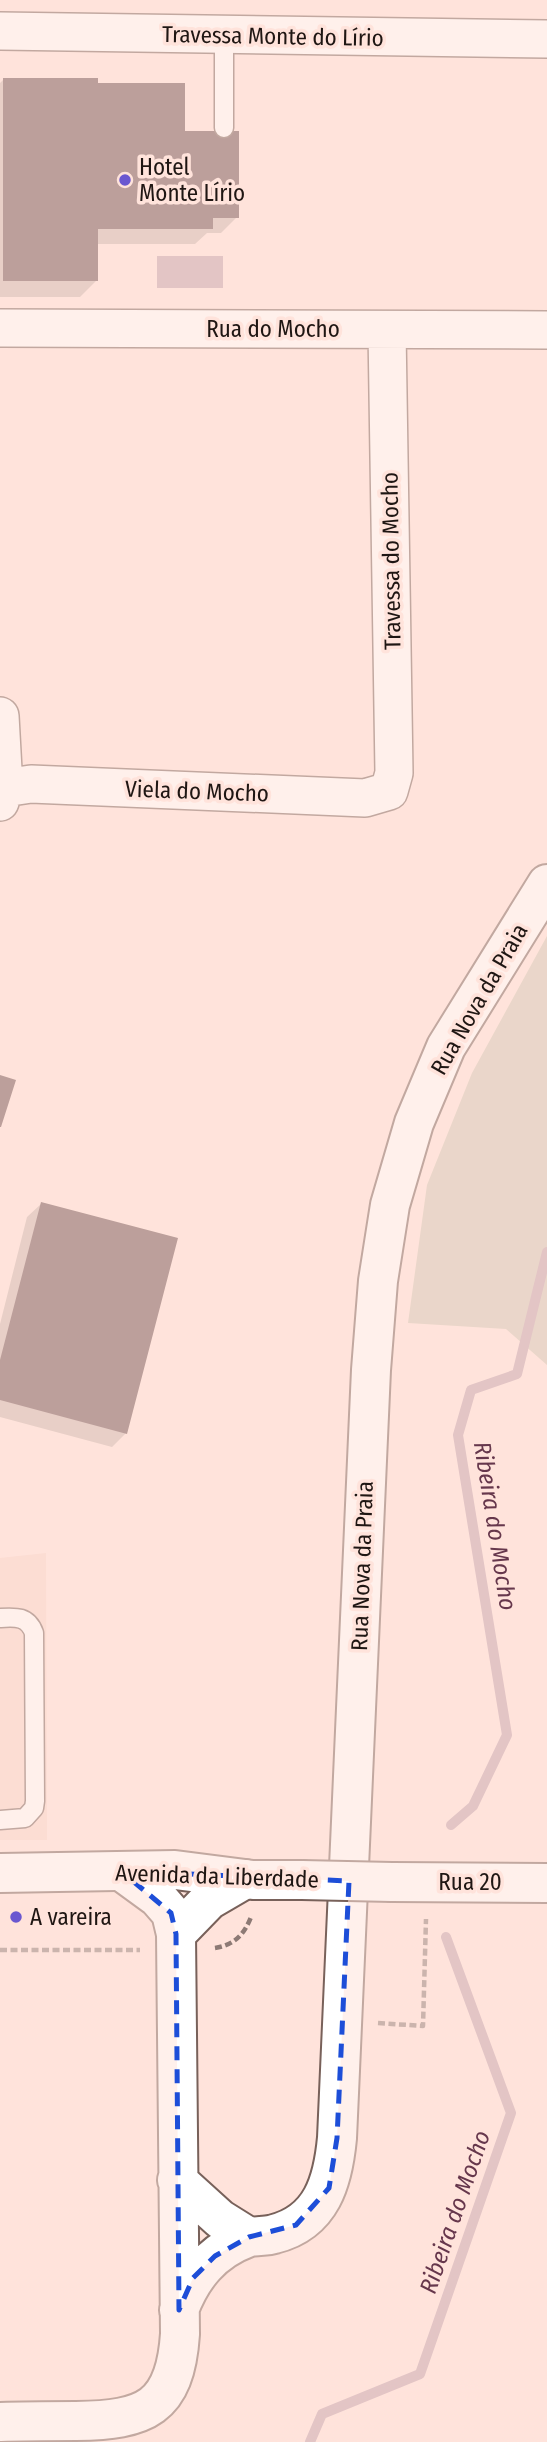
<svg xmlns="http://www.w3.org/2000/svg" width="547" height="2442" font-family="'Fira Sans Condensed',sans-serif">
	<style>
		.built { fill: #f8d4ca }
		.green { fill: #d1c6b5 }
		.water { fill: #c09fac }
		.shadow { fill: #0003 }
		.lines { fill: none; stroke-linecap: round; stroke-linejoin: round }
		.stream { stroke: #c09fac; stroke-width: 10 }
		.building { fill: #6b4c4e }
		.service-casing { stroke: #78615a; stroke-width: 21 }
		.minor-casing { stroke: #78615a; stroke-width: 40 }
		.tertiary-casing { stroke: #78615a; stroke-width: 42 }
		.secondary-casing { stroke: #78615a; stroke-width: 42 }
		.path { stroke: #8d7a75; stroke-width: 4.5; stroke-dasharray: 7 3.5; stroke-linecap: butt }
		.service { stroke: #fff; stroke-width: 18 }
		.minor { stroke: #fff; stroke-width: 37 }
		.tertiary { stroke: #fff; stroke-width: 38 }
		.secondary { stroke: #fff; stroke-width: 38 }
		.secondary-bridge-casing { stroke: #78615a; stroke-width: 42; stroke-linecap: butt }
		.secondary-bridge { stroke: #fff; stroke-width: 38 }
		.marked { fill: none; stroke: #1d4ed8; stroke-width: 5; stroke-dasharray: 14 9; stroke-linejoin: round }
		.poi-dot { fill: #6a57d0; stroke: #ffe3db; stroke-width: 2.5 }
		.labels { text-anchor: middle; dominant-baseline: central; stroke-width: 7; stroke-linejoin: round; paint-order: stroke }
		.street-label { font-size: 23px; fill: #1f1613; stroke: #ffe3db }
		.poi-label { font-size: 23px; fill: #1f1613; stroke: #ffe3db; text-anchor: start }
		.water-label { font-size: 24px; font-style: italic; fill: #66374c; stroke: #ffe3db }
	</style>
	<rect width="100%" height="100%" fill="#ffe3db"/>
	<path class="built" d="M 46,1553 L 47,1840 L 0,1840 L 0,1558 Z"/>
	<path class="green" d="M 547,936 L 547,1365 L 506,1329 L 408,1323 L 427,1185 L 472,1073 Z"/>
	<path class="water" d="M 157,256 L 223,256 L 223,288 L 157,288 Z"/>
	<path class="shadow" d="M 3,80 L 96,84 L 184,133 L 237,217 L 221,233 L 207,233 L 195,244 L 96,244 L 96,281 L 80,297 L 0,297 L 0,83 Z
		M 41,1204 L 126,1433 L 112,1447 L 0,1417 L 0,1324 L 27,1217 Z"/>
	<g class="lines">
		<path class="stream" d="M 451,1825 L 473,1806 L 507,1735 L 458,1435 L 471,1390 L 517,1374 L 547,1252
			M 310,2442 L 322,2414 L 420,2374 L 511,2113 L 446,1937"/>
	</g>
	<path class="building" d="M 3,78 L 98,78 L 98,83 L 185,83 L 185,131 L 239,131 L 239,218 L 213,218 L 213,229 L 98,229 L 98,281 L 3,281 Z
		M 0,1075 L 16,1080 L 1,1127 L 0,1127 Z
		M 41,1202 L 178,1238 L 127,1434 L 0,1400 L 0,1360 Z"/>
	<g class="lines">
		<g class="service-casing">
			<path id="service" d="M 224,35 L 224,128
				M 0,1618 C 16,1617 28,1616 34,1633 L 35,1801 L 34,1808 L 25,1818 L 0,1820"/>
		</g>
		<g class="minor-casing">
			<path id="minor" d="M 0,31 L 547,39
				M 0,328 L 547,330
				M 0,716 L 4,788 L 0,802
				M 4,788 L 31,784 L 365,798 L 389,791 L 394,773 L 387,330"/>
		</g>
		<g class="tertiary-casing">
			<path id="tertiary" d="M 176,1934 L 209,1900 L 245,1879
				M 177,2180 L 220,2219 L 249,2237
				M 179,2310 C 192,2276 212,2251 247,2238 C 255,2235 265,2237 274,2234 C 322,2222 333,2181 337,2138 L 371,1370 L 378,1281 L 390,1205 L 414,1123 L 446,1047 L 547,884
				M 0,2422 C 25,2421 51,2421 76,2421 C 145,2420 175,2409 180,2334 L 176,1934 L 171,1913 L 158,1898 L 121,1871"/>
		</g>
		<g class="secondary-casing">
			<path id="secondary" d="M 0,1873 L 175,1870 L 253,1880 L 302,1880
				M 392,1882 L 547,1883"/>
		</g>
		<path class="path" d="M 215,1948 C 234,1945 244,1935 251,1917
			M 0,1950 L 140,1950
			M 378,2023 L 423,2026 L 426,1919"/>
		<use href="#service" class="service"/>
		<use href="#minor" class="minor"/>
		<use href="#tertiary" class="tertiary"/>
		<use href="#secondary" class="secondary"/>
		<g class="secondary-bridge-casing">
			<path id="secondary-bridge" d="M 302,1880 L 392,1882"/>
		</g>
		<use href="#secondary-bridge" class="secondary-bridge"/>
	</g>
	<path d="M0 0H547V2442H0ZM 121,1871 L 349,1881 L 337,2138 L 329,2188 L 296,2225 L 249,2237 L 215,2256 L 193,2278 L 179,2310 L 176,1934 L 171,1913 Z" fill="#ffe3db" fill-opacity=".55" fill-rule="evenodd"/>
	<path class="marked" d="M 121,1871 L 349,1881 L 337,2138 L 329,2188 L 296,2225 L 249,2237 L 215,2256 L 193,2278 L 179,2310 L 176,1934 L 171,1913 Z"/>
	<g class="poi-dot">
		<circle cx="125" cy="180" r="7"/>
		<circle cx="16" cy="1917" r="7"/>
	</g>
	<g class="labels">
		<g class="street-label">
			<text transform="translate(273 36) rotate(1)">Travessa Monte do Lírio</text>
			<text x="273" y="329">Rua do Mocho</text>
			<text transform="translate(391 561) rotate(-91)">Travessa do Mocho</text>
			<text transform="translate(197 791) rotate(2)">Viela do Mocho</text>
			<text transform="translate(479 999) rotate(-60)">Rua Nova da Praia</text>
			<text transform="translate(362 1566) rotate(-88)">Rua Nova da Praia</text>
			<text transform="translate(217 1876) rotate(2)">Avenida da Liberdade</text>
			<text x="470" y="1882">Rua 20</text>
		</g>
		<g class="poi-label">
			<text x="139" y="167">Hotel<tspan x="139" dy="26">Monte Lírio</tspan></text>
			<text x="30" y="1917">A vareira</text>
		</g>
		<g class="water-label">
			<text transform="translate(495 1526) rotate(81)">Ribeira do Mocho</text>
			<text transform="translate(455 2212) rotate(-71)">Ribeira do Mocho</text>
		</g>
	</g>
</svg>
